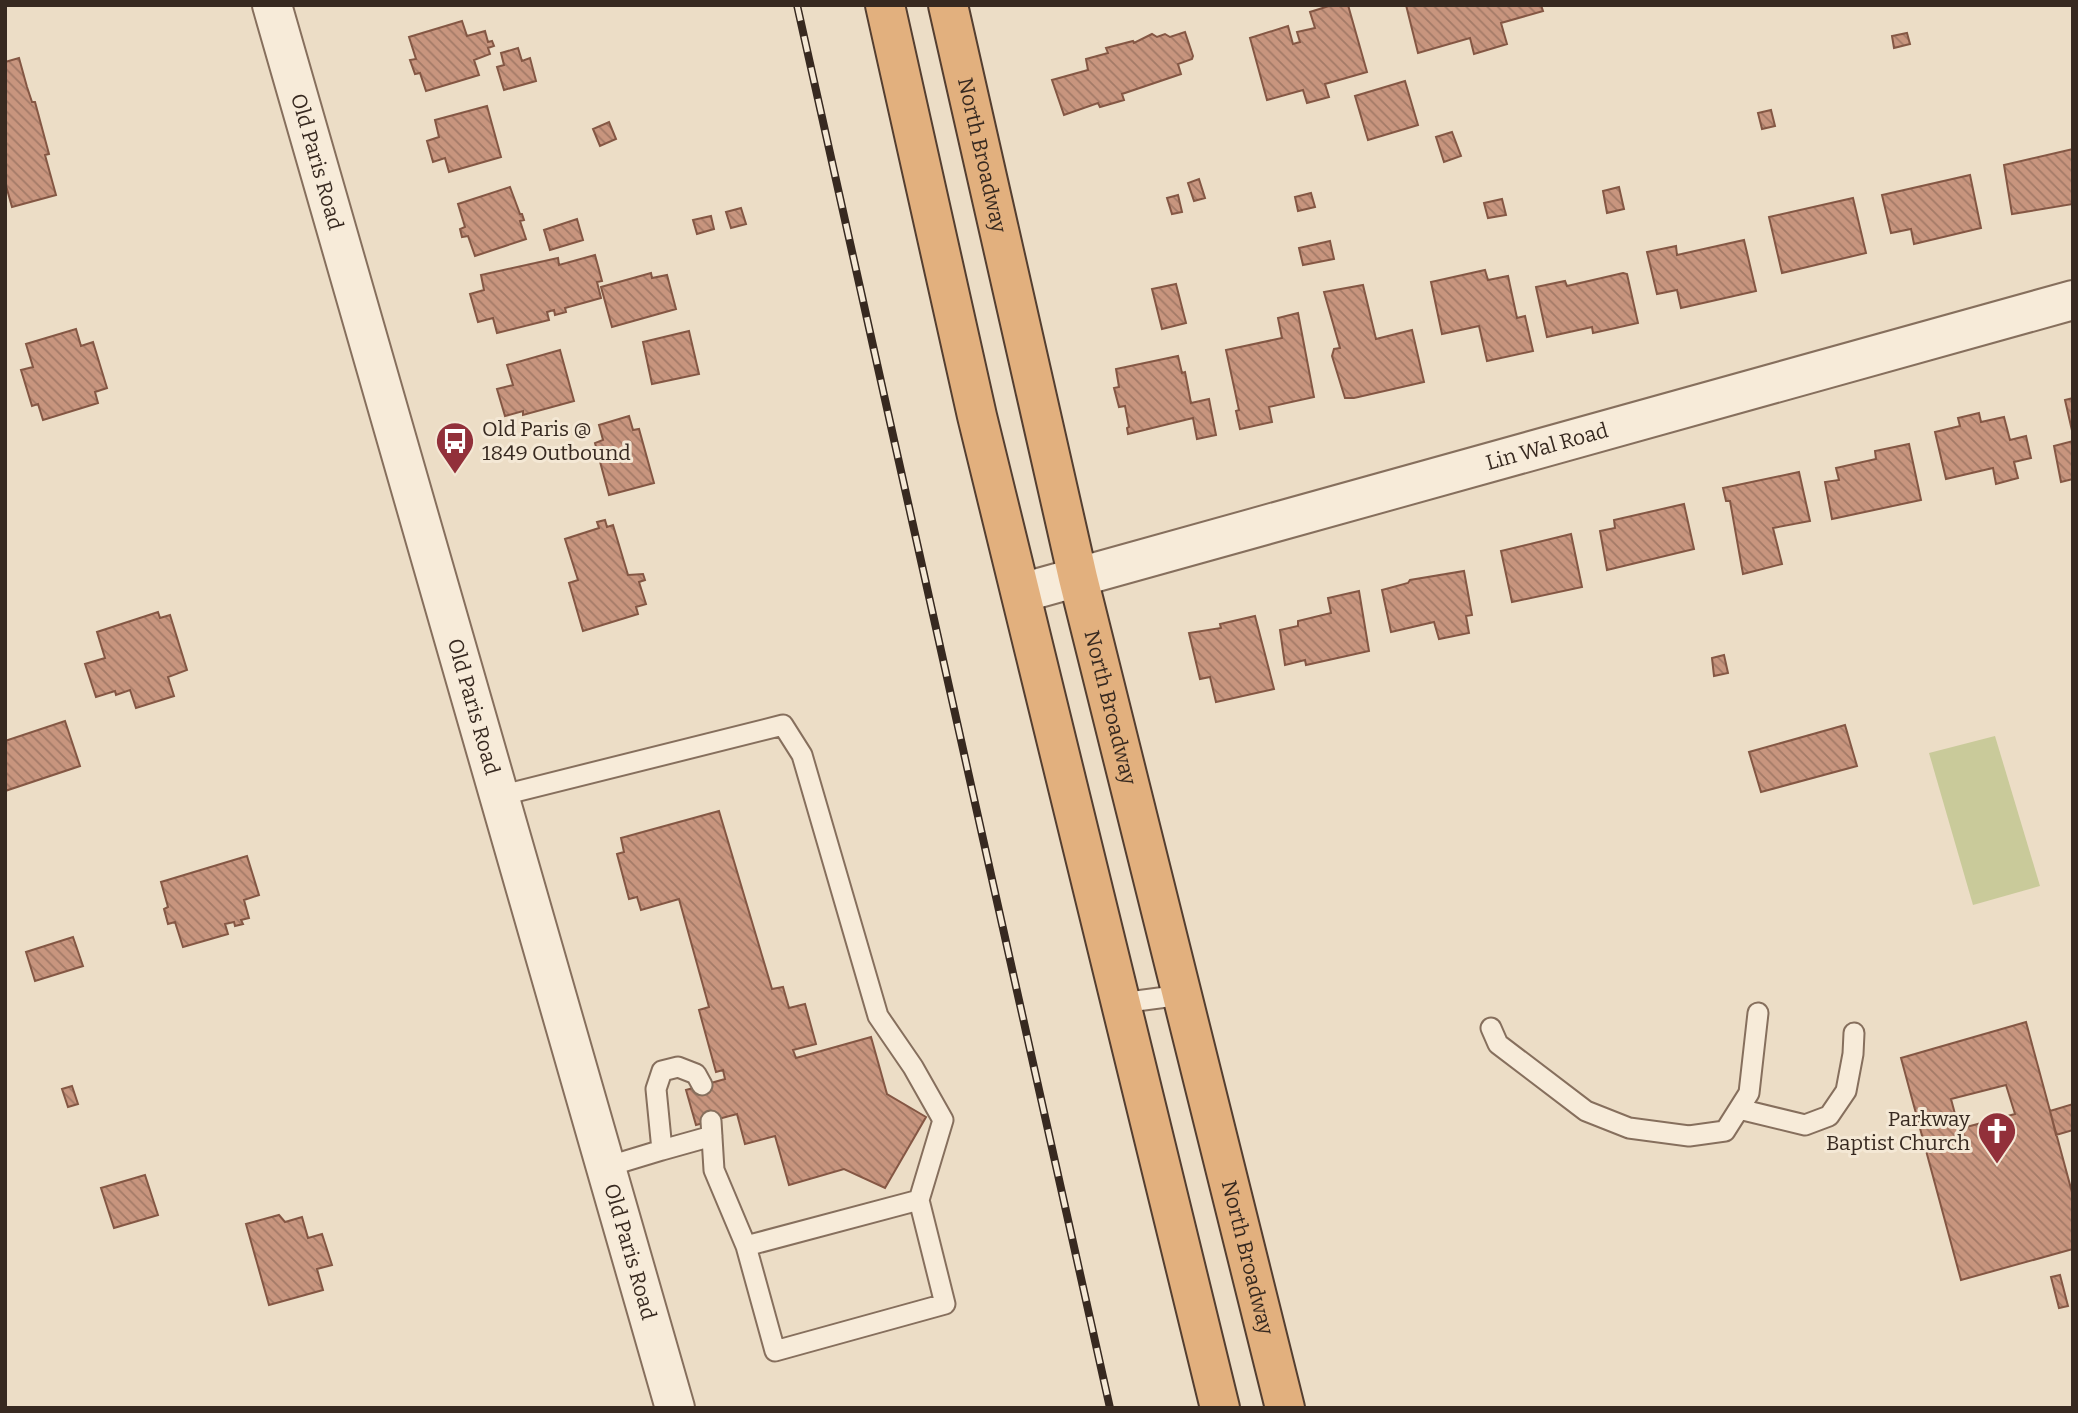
<svg xmlns="http://www.w3.org/2000/svg" width="2078" height="1413" font-family="Bitter,serif">
	<style>
		.park { fill: #c9ca9a }
		.building { fill: url(#building-back-hatch); stroke: #845744; stroke-width: 2; fill-rule: evenodd }
		.lines { fill: none; stroke-linecap: round; stroke-linejoin: round }
		.service-casing { stroke: #866f5d; stroke-width: 23 }
		.minor-casing { stroke: #866f5d; stroke-width: 42 }
		.tertiary-casing { stroke: #866f5d; stroke-width: 42 }
		.trunk-casing { stroke: #543e30; stroke-width: 42 }
		.service { stroke: #f7ebd9; stroke-width: 19 }
		.minor { stroke: #f7ebd9; stroke-width: 38 }
		.tertiary { stroke: #f7ebd9; stroke-width: 38 }
		.trunk { stroke: #e2b07e; stroke-width: 38 }
		.rail-casing { stroke: #372920; stroke-width: 8 }
		.rail { stroke: #f4e8d5; stroke-width: 5; stroke-dasharray: 16; stroke-linecap: butt }
		.labels { text-anchor: middle; dominant-baseline: central; stroke-width: 6; stroke-linejoin: round; paint-order: stroke }
		.street-label { font-size: 21px; fill: #372920; stroke: #f4e8d5 }
		.poi-label { font-size: 21px; fill: #372920; stroke: #f4e8d5; text-anchor: start }
	</style>
	<defs>
		<pattern id="building-back-hatch" width="6" height="6" patternUnits="userSpaceOnUse" patternTransform="scale(1.75)"><rect width="6" height="6" fill="#c8957e"/><path d="M-1 5l2 2M0 0l6 6M5-1l2 2" fill="none" stroke="#a37a67"/></pattern>
	</defs>
	<rect width="100%" height="100%" fill="#ecddc6"/>
	<path class="park" d="M 1995,736 L 2040,886 L 1973,905 L 1929,753 Z"/>
	<path class="building" d="M 1332,5 L 1348,5 L 1367,72 L 1325,84 L 1329,97 L 1307,103 L 1303,90 L 1267,100 L 1250,38 L 1288,26 L 1293,44 L 1300,42 L 1297,32 L 1315,28 L 1310,12 Z
		M 1406,5 L 1541,5 L 1543,11 L 1501,23 L 1507,44 L 1474,54 L 1470,38 L 1418,53 Z
		M 462,21 L 467,36 L 485,31 L 488,42 L 492,41 L 494,46 L 488,48 L 490,54 L 474,60 L 479,75 L 426,91 L 420,73 L 415,74 L 410,60 L 416,59 L 409,37 Z
		M 1185,32 L 1193,56 L 1192,59 L 1178,64 L 1181,74 L 1122,94 L 1124,100 L 1100,107 L 1098,103 L 1064,115 L 1052,80 L 1088,70 L 1086,59 L 1108,53 L 1106,48 L 1133,41 L 1134,43 L 1152,34 L 1157,37 L 1165,34 L 1170,37 Z
		M 1907,33 L 1910,44 L 1894,48 L 1892,36 Z
		M 518,48 L 522,61 L 530,58 L 536,81 L 504,90 L 497,67 L 504,65 L 501,53 Z
		M 19,58 L 27,87 L 32,102 L 35,102 L 49,154 L 45,155 L 56,195 L 12,207 L 5,182 L 5,62 Z
		M 1405,81 L 1418,125 L 1368,140 L 1355,96 Z
		M 487,106 L 501,157 L 449,172 L 445,158 L 433,162 L 427,141 L 439,137 L 435,120 Z
		M 1771,110 L 1775,126 L 1762,129 L 1758,113 Z
		M 609,122 L 616,139 L 600,146 L 593,129 Z
		M 1452,132 L 1461,156 L 1444,162 L 1436,137 Z
		M 2073,149 L 2073,204 L 2012,214 L 2004,165 Z
		M 1970,175 L 1981,228 L 1914,244 L 1911,229 L 1891,233 L 1882,195 Z
		M 1199,179 L 1205,198 L 1194,201 L 1188,183 Z
		M 510,187 L 520,214 L 522,214 L 524,220 L 520,221 L 526,239 L 475,256 L 468,236 L 462,237 L 460,229 L 465,227 L 458,204 Z
		M 1619,187 L 1624,209 L 1607,213 L 1603,191 Z
		M 1311,193 L 1315,207 L 1298,211 L 1295,197 Z
		M 1178,195 L 1182,212 L 1172,214 L 1167,198 Z
		M 1853,198 L 1866,253 L 1782,273 L 1769,217 Z
		M 1502,199 L 1506,215 L 1488,218 L 1484,203 Z
		M 741,208 L 746,224 L 731,228 L 726,212 Z
		M 711,216 L 714,229 L 697,234 L 693,220 Z
		M 577,219 L 583,240 L 550,250 L 544,230 Z
		M 1744,240 L 1756,291 L 1681,308 L 1677,290 L 1657,294 L 1647,252 L 1676,246 L 1677,255 Z
		M 1330,241 L 1334,259 L 1303,265 L 1299,248 Z
		M 595,255 L 602,281 L 597,282 L 601,298 L 565,308 L 566,312 L 555,315 L 554,310 L 547,312 L 549,320 L 497,333 L 493,318 L 478,322 L 470,294 L 484,290 L 481,275 L 558,258 L 559,265 Z
		M 1485,270 L 1488,280 L 1508,276 L 1517,318 L 1525,316 L 1533,351 L 1487,361 L 1479,326 L 1442,334 L 1431,282 Z
		M 651,273 L 652,278 L 667,275 L 676,309 L 612,327 L 601,287 Z
		M 1623,273 L 1627,274 L 1638,323 L 1593,333 L 1592,327 L 1547,337 L 1536,287 L 1565,281 L 1567,286 Z
		M 1176,284 L 1186,323 L 1162,329 L 1152,289 Z
		M 1363,285 L 1376,339 L 1412,330 L 1424,382 L 1354,398 L 1345,398 L 1332,356 L 1334,349 L 1340,348 L 1324,292 Z
		M 1298,313 L 1314,397 L 1269,407 L 1272,422 L 1240,429 L 1236,411 L 1239,410 L 1226,350 L 1282,338 L 1278,318 Z
		M 76,329 L 81,346 L 93,342 L 107,388 L 95,392 L 98,403 L 43,420 L 38,404 L 32,406 L 21,370 L 33,367 L 26,344 Z
		M 689,331 L 699,374 L 652,384 L 643,342 Z
		M 560,350 L 574,401 L 523,415 L 523,411 L 505,416 L 497,389 L 513,385 L 507,365 Z
		M 1178,356 L 1182,373 L 1185,372 L 1191,403 L 1209,399 L 1216,435 L 1197,439 L 1193,418 L 1128,434 L 1127,428 L 1129,427 L 1125,406 L 1119,407 L 1114,388 L 1119,387 L 1116,369 Z
		M 2073,398 L 2073,435 L 2065,400 Z
		M 1979,413 L 1981,422 L 2004,417 L 2010,440 L 2026,436 L 2031,458 L 2014,462 L 2018,478 L 1996,484 L 1993,468 L 1946,479 L 1935,432 L 1960,426 L 1958,418 Z
		M 629,416 L 633,430 L 639,429 L 654,483 L 609,495 L 595,443 L 603,440 L 599,425 Z
		M 2073,441 L 2073,479 L 2061,482 L 2054,446 Z
		M 1909,444 L 1921,500 L 1832,519 L 1825,482 L 1839,480 L 1836,468 L 1876,459 L 1875,451 Z
		M 1799,472 L 1810,521 L 1773,528 L 1782,564 L 1743,574 L 1730,501 L 1726,501 L 1723,488 Z
		M 1684,504 L 1694,549 L 1607,570 L 1600,531 L 1615,528 L 1614,520 Z
		M 605,520 L 607,527 L 613,525 L 628,575 L 643,574 L 645,580 L 639,582 L 646,604 L 636,607 L 638,614 L 583,631 L 569,583 L 578,580 L 565,539 L 599,528 L 597,522 Z
		M 1571,534 L 1582,587 L 1512,602 L 1501,551 Z
		M 1464,571 L 1472,615 L 1466,616 L 1469,633 L 1439,639 L 1434,622 L 1391,632 L 1382,590 L 1408,583 L 1410,580 Z
		M 1359,591 L 1369,651 L 1306,665 L 1305,660 L 1285,665 L 1280,630 L 1298,626 L 1298,621 L 1331,613 L 1328,598 Z
		M 158,612 L 160,618 L 170,615 L 187,670 L 168,677 L 174,696 L 136,708 L 130,690 L 116,695 L 115,691 L 96,697 L 85,664 L 105,658 L 97,632 Z
		M 1255,616 L 1274,689 L 1216,702 L 1210,677 L 1200,679 L 1189,633 L 1221,628 L 1220,624 Z
		M 1724,655 L 1728,673 L 1714,676 L 1712,658 Z
		M 65,721 L 80,766 L 5,791 L 5,741 Z
		M 1845,725 L 1857,766 L 1761,792 L 1749,752 Z
		M 719,811 L 772,989 L 783,987 L 789,1008 L 805,1004 L 816,1044 L 793,1050 L 796,1058 L 871,1037 L 887,1094 L 926,1117 L 885,1188 L 844,1169 L 789,1185 L 775,1136 L 745,1144 L 737,1114 L 696,1125 L 686,1090 L 725,1079 L 723,1070 L 716,1072 L 699,1010 L 709,1007 L 679,899 L 641,910 L 637,897 L 629,899 L 617,854 L 624,852 L 621,838 Z
		M 247,856 L 259,895 L 244,900 L 249,918 L 241,920 L 243,924 L 235,926 L 234,922 L 225,924 L 228,934 L 183,947 L 175,922 L 168,924 L 164,909 L 168,907 L 161,882 Z
		M 73,937 L 83,966 L 35,981 L 26,952 Z
		M 2026,1022 L 2073,1196 L 2073,1249 L 1961,1280 L 1901,1058 ZM 2006,1085 L 2015,1114 L 1959,1129 L 1951,1099 Z
		M 72,1086 L 78,1104 L 68,1107 L 62,1089 Z
		M 2073,1104 L 2073,1130 L 2056,1135 L 2050,1111 Z
		M 145,1175 L 158,1215 L 114,1228 L 101,1188 Z
		M 279,1215 L 285,1222 L 302,1217 L 308,1238 L 322,1234 L 332,1265 L 317,1269 L 323,1290 L 269,1305 L 246,1224 Z
		M 2060,1275 L 2068,1306 L 2059,1308 L 2051,1277 Z"/>
	<g class="lines">
		<g class="service-casing">
			<path id="service" d="M 499,796 L 783,725 L 802,755 L 878,1016 L 913,1067 L 943,1120 L 919,1200 L 945,1304 L 775,1351 L 746,1246 L 714,1170 L 711,1121
				M 1121,1003 L 1182,995
				M 1491,1028 L 1498,1044 L 1586,1111 L 1629,1128 L 1689,1136 L 1725,1131 L 1749,1093 L 1758,1013
				M 1739,1109 L 1805,1125 L 1829,1116 L 1846,1091 L 1853,1054 L 1854,1033
				M 662,1150 L 712,1136
				M 606,1167 L 662,1150 L 656,1089 L 662,1071 L 678,1067 L 696,1074 L 702,1085
				M 746,1246 L 919,1200"/>
		</g>
		<g class="minor-casing">
			<g id="minor">
				<path id="s1" d="M 1021,593 L 2073,300"/>
			</g>
		</g>
		<g class="tertiary-casing">
			<g id="tertiary">
				<path id="s2" d="M 272,5 L 675,1408"/>
			</g>
		</g>
		<g class="trunk-casing">
			<g id="trunk">
				<path d="M 885,5 L 977,416 L 1220,1408"/>
				<path id="s3" d="M 948,5 L 1078,578 L 1285,1408"/>
			</g>
		</g>
		<use href="#service" class="service"/>
		<use href="#minor" class="minor"/>
		<use href="#tertiary" class="tertiary"/>
		<use href="#trunk" class="trunk"/>
		<g class="rail-casing">
			<path id="rail" d="M 797,5 L 1110,1408"/>
		</g>
		<use href="#rail" class="rail"/>
	</g>
	<defs>
		<g id="bus-pin" transform="scale(2.0125)"><path d="M0 17L-7.5 6A9.5 9.5 0 1 1 7.5 6Z" fill="#92303a" stroke="#f4e8d5"/><path d="M-5-6H5V4H4V6H2V4H-2V6H-4V4H-5ZM-3.5-4V0h7V-4ZM-3.5 1.2v1.5H-2V1.2ZM2 1.2v1.5H3.5V1.2Z" fill="#fff"/></g>
		<g id="church-pin" transform="scale(2.0125)"><path d="M0 17L-7.5 6A9.5 9.5 0 1 1 7.5 6Z" fill="#92303a" stroke="#f4e8d5"/><path d="M-1.2-6h2.4v3.5h3.3v2.4h-3.3V6h-2.4V-.1h-3.3v-2.4h3.3Z" fill="#fff"/></g>
	</defs>
	<g fill-rule="evenodd">
		<use href="#bus-pin" x="455" y="441"/>
		<use href="#church-pin" x="1997" y="1131"/>
	</g>
	<g class="labels">
		<g class="street-label">
			<text stroke="none"><textPath href="#s3" startOffset="154">North Broadway</textPath></text>
			<text stroke="none"><textPath href="#s2" startOffset="163">Old Paris Road</textPath></text>
			<text stroke="none"><textPath href="#s1" startOffset="546">Lin Wal Road</textPath></text>
			<text stroke="none"><textPath href="#s2" startOffset="730">Old Paris Road</textPath></text>
			<text stroke="none"><textPath href="#s3" startOffset="721">North Broadway</textPath></text>
			<text stroke="none"><textPath href="#s2" startOffset="1297">Old Paris Road</textPath></text>
			<text stroke="none"><textPath href="#s3" startOffset="1288">North Broadway</textPath></text>
		</g>
		<g class="poi-label">
			<text x="482" y="429">Old Paris @<tspan x="482" dy="24">1849 Outbound</tspan></text>
			<text x="1970" y="1119" text-anchor="end">Parkway<tspan x="1970" dy="24">Baptist Church</tspan></text>
		</g>
	</g>
	<rect width="2078" height="1413" fill="none" stroke="#372920" stroke-width="14"/>
</svg>
